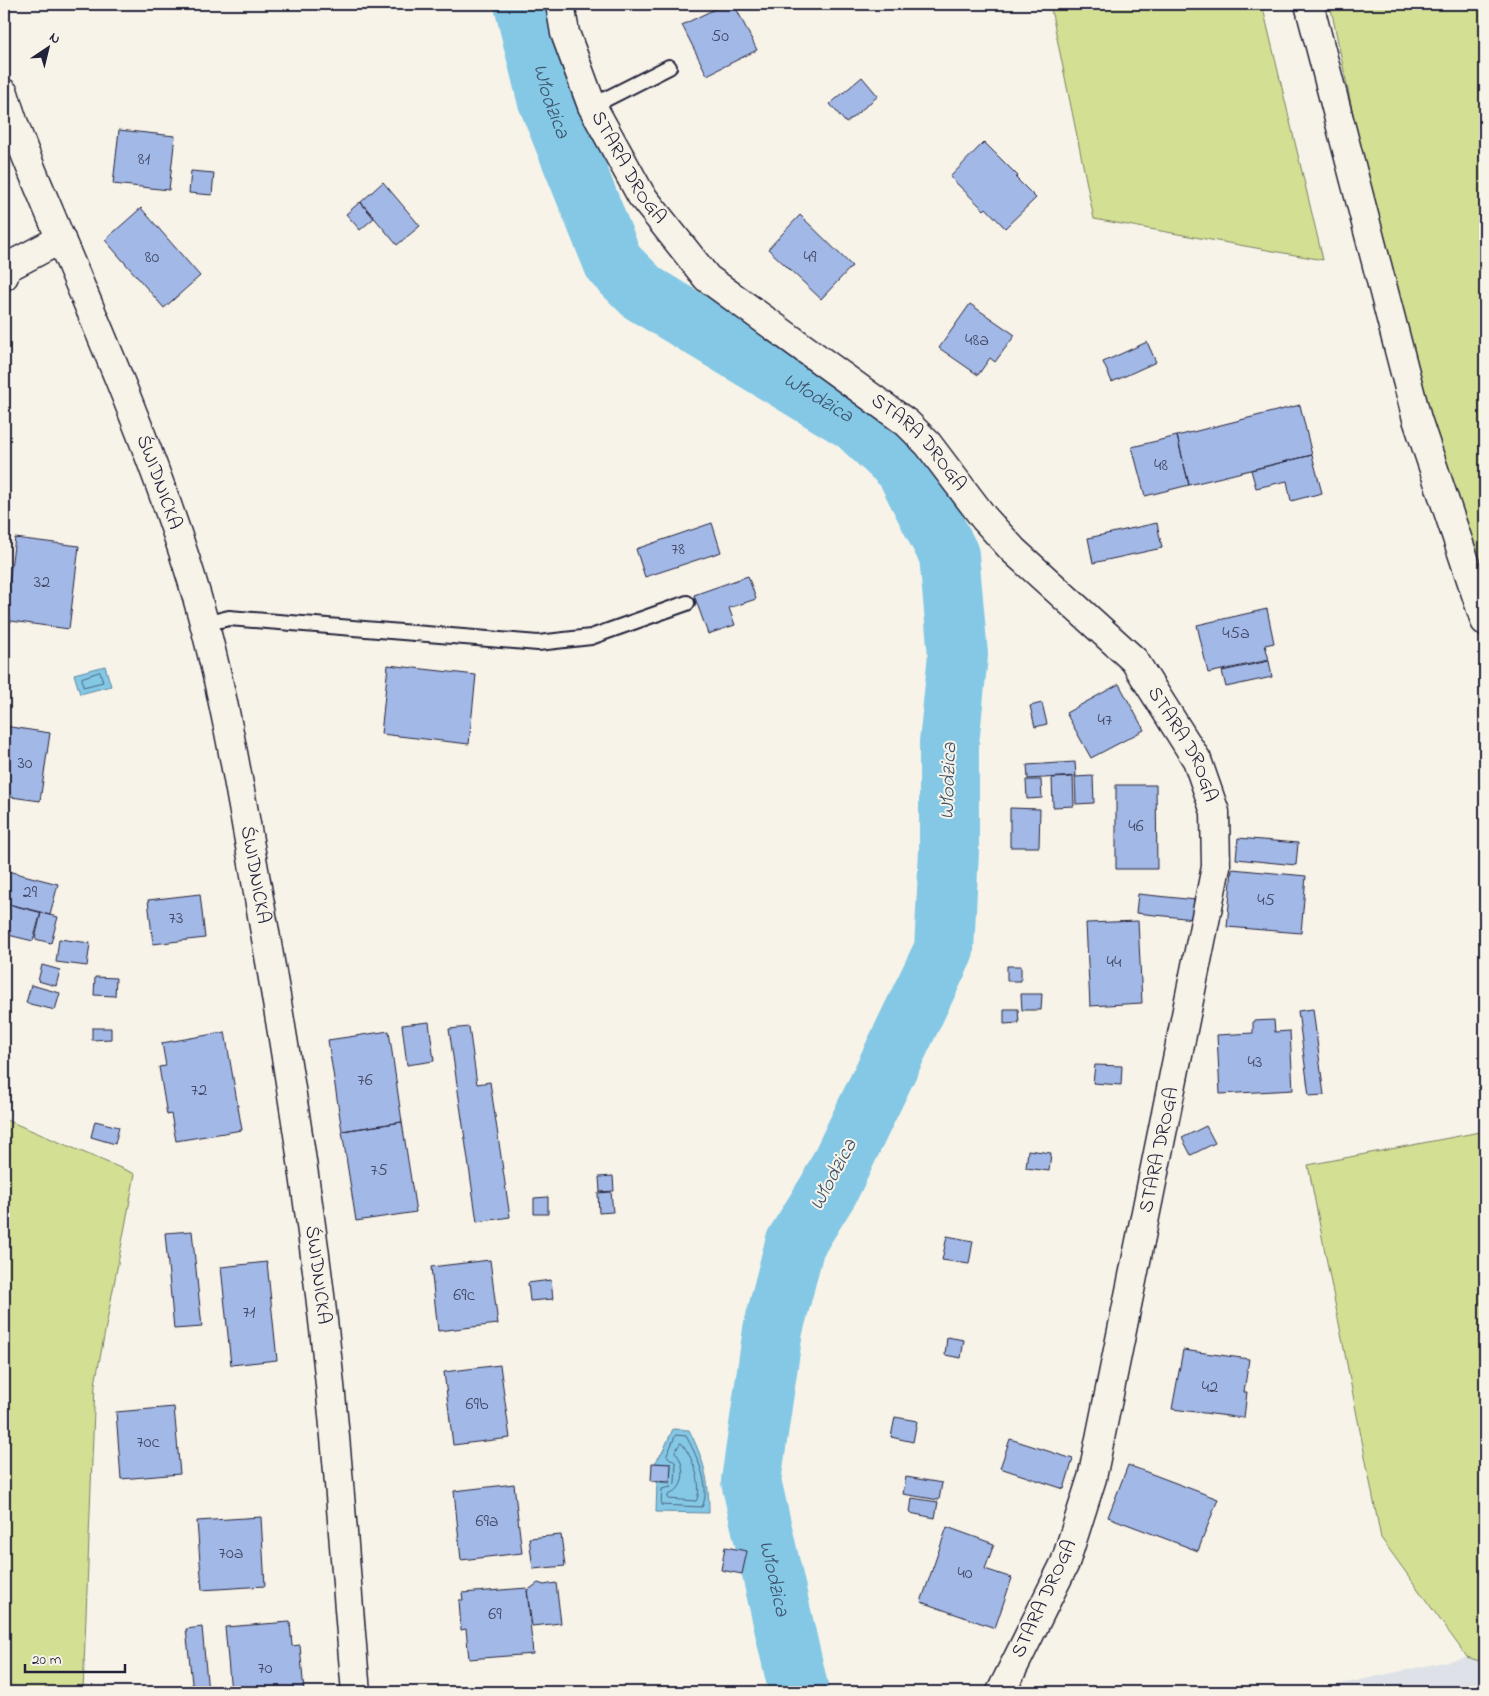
<svg xmlns="http://www.w3.org/2000/svg" width="1489" height="1696" font-family="'Indie Flower',sans-serif">
	<style>
		.built { fill: #dee1e7 }
		.green { fill: #d3df92; stroke: #7a8066 }
		.water { fill: #84c8e5; stroke: #5d86a1 }
		.lines { fill: none; stroke-linecap: round; stroke-linejoin: round }
		.shore { stroke: #49647f; stroke-width: 1 }
		.river { stroke: #84c8e5; stroke-width: 60 }
		.building { fill: #a2b8e6; stroke: #22223b }
		.lane-casing { stroke: #22223b; stroke-width: 18 }
		.street-casing { stroke: #22223b; stroke-width: 31 }
		.secondary-casing { stroke: #22223b; stroke-width: 31 }
		.lane { stroke: #f7f3e8; stroke-width: 14 }
		.street { stroke: #f7f3e8; stroke-width: 28 }
		.secondary { stroke: #f7f3e8; stroke-width: 28 }
		.labels { text-anchor: middle; dominant-baseline: central; stroke-width: 4; stroke-linejoin: round; paint-order: stroke }
		.number-label { font-size: 18px; fill: #424866 }
		.street-label { font-size: 20px; fill: #22223b; stroke: #f7f3e8 }
		.water-label { font-size: 21px; font-style: italic; fill: #3f546e; stroke: #f7f3e8 }
	</style>
	<rect width="100%" height="100%" fill="#f7f3e8"/>
	<filter id="ink" filterUnits="userSpaceOnUse"><feTurbulence type="fractalNoise" baseFrequency=".02" numOctaves="2"/><feDisplacementMap in="SourceGraphic" scale="10" xChannelSelector="R" yChannelSelector="G"/><feConvolveMatrix kernelMatrix="1 2 1 2 8 2 1 2 1" color-interpolation-filters="sRGB"/></filter>
	<g filter="url(#ink)">
		<path class="built" d="M 1467,1657 L 1485,1663 L 1485,1692 L 1304,1692 Z"/>
		<path class="green" d="M 1050,4 L 1262,4 L 1323,260 L 1094,219 Z
			M 1330,4 L 1485,4 L 1485,621 L 1417,419 Z
			M 4,1119 L 135,1174 L 95,1384 L 83,1692 L 4,1689 Z
			M 1485,1131 L 1485,1663 L 1467,1657 L 1381,1538 L 1308,1165 Z"/>
		<path class="water" d="M 105,666 L 111,686 L 80,694 L 74,674 Z
			M 673,1429 L 689,1430 C 704,1460 709,1479 709,1513 L 656,1512 L 657,1482 L 670,1483 L 671,1464 L 655,1463 L 663,1451 Z"/>
		<g class="lines">
			<path class="shore" d="M 100,672 L 103,682 L 83,687 L 82,678 Z
				M 676,1435 L 686,1436 C 696,1454 712,1487 702,1507 L 661,1505 L 662,1489 L 671,1487 L 675,1483 L 676,1463 L 667,1456 Z
				M 681,1443 C 692,1454 704,1487 696,1501 L 668,1499 L 668,1495 C 687,1489 686,1464 675,1452 Z"/>
			<path class="river" id="s1" d="M 524,4 L 547,98 L 614,264 L 643,293 L 855,421 L 905,468 L 949,555 L 958,655 L 949,743 L 949,851 L 944,950 L 829,1189 L 795,1244 L 773,1330 L 751,1481 L 799,1692"/>
		</g>
		<path class="building" d="M 725,4 L 734,4 L 757,50 L 707,75 L 682,25 Z
			M 862,77 L 878,96 L 846,123 L 830,104 Z
			M 119,130 L 175,136 L 169,190 L 113,184 Z
			M 984,142 L 1018,176 L 1016,178 L 1036,198 L 1005,228 L 986,208 L 984,210 L 950,177 Z
			M 191,171 L 214,173 L 212,195 L 189,193 Z
			M 383,182 L 420,226 L 397,245 L 361,202 Z
			M 360,202 L 374,218 L 360,230 L 346,214 Z
			M 141,208 L 200,276 L 164,308 L 105,240 Z
			M 800,215 L 852,266 L 821,299 L 768,249 Z
			M 970,304 L 1015,335 L 995,362 L 990,358 L 978,375 L 939,348 Z
			M 1147,342 L 1156,362 L 1112,382 L 1103,362 Z
			M 1300,405 L 1312,455 L 1189,485 L 1177,436 Z
			M 1177,436 L 1189,485 L 1145,496 L 1132,447 Z
			M 1312,455 L 1322,493 L 1291,501 L 1287,481 L 1256,488 L 1251,470 Z
			M 712,523 L 721,552 L 645,577 L 636,549 Z
			M 1157,523 L 1162,548 L 1093,563 L 1088,538 Z
			M 15,538 L 79,546 L 69,629 L 4,620 Z
			M 748,576 L 756,599 L 729,608 L 735,625 L 708,634 L 694,595 Z
			M 1267,609 L 1274,643 L 1265,645 L 1269,660 L 1208,673 L 1197,625 Z
			M 4,620 L 10,621 L 8,642 L 4,642 Z
			M 1269,661 L 1272,677 L 1226,687 L 1222,671 Z
			M 388,665 L 476,675 L 469,744 L 381,734 Z
			M 1119,684 L 1144,730 L 1091,758 L 1066,713 Z
			M 1042,703 L 1047,724 L 1035,727 L 1030,706 Z
			M 4,726 L 50,733 L 40,801 L 4,796 Z
			M 1075,762 L 1076,776 L 1028,779 L 1027,765 Z
			M 1093,776 L 1094,803 L 1076,804 L 1075,777 Z
			M 1073,777 L 1074,806 L 1053,807 L 1052,778 Z
			M 1026,780 L 1041,780 L 1042,798 L 1027,799 Z
			M 1116,785 L 1156,785 L 1157,869 L 1116,869 Z
			M 1010,808 L 1040,809 L 1039,847 L 1010,847 Z
			M 1238,838 L 1298,843 L 1296,865 L 1236,859 Z
			M 1232,869 L 1306,876 L 1301,933 L 1227,927 Z
			M 4,870 L 58,884 L 50,915 L 4,903 Z
			M 200,894 L 205,938 L 153,944 L 148,900 Z
			M 1138,894 L 1196,900 L 1194,919 L 1136,913 Z
			M 4,903 L 41,912 L 33,941 L 4,934 Z
			M 41,913 L 58,917 L 51,943 L 35,939 Z
			M 1138,921 L 1142,1003 L 1090,1006 L 1086,923 Z
			M 59,939 L 90,943 L 87,966 L 56,962 Z
			M 42,965 L 60,970 L 56,986 L 38,981 Z
			M 1007,966 L 1021,966 L 1021,981 L 1007,981 Z
			M 95,977 L 116,978 L 115,996 L 94,995 Z
			M 31,985 L 60,993 L 55,1010 L 26,1003 Z
			M 1021,994 L 1042,994 L 1041,1010 L 1022,1010 Z
			M 1004,1009 L 1018,1009 L 1019,1023 L 1004,1024 Z
			M 1313,1009 L 1324,1095 L 1309,1096 L 1298,1011 Z
			M 1274,1020 L 1275,1032 L 1290,1031 L 1293,1090 L 1220,1094 L 1217,1035 L 1253,1033 L 1253,1021 Z
			M 429,1022 L 434,1061 L 407,1065 L 402,1025 Z
			M 469,1027 L 477,1084 L 490,1082 L 510,1217 L 477,1222 L 449,1029 Z
			M 92,1028 L 111,1028 L 111,1039 L 92,1040 Z
			M 389,1031 L 402,1122 L 342,1131 L 328,1040 Z
			M 225,1032 L 242,1130 L 176,1141 L 171,1114 L 167,1115 L 159,1067 L 166,1066 L 162,1043 Z
			M 1095,1065 L 1122,1066 L 1121,1085 L 1093,1083 Z
			M 95,1121 L 119,1127 L 115,1144 L 91,1137 Z
			M 402,1122 L 416,1212 L 356,1221 L 342,1131 Z
			M 1206,1126 L 1215,1143 L 1191,1155 L 1182,1138 Z
			M 1028,1150 L 1051,1153 L 1049,1171 L 1026,1168 Z
			M 613,1176 L 614,1191 L 600,1192 L 599,1177 Z
			M 611,1192 L 613,1212 L 599,1213 L 598,1193 Z
			M 548,1197 L 548,1214 L 534,1214 L 534,1198 Z
			M 192,1231 L 202,1327 L 174,1329 L 165,1233 Z
			M 947,1236 L 973,1241 L 969,1264 L 942,1260 Z
			M 490,1260 L 498,1324 L 438,1331 L 431,1267 Z
			M 267,1262 L 277,1360 L 231,1365 L 221,1267 Z
			M 551,1280 L 553,1299 L 530,1301 L 528,1283 Z
			M 947,1337 L 964,1340 L 961,1358 L 945,1355 Z
			M 1183,1350 L 1249,1359 L 1244,1392 L 1247,1392 L 1244,1418 L 1172,1409 Z
			M 500,1365 L 510,1438 L 453,1445 L 444,1372 Z
			M 174,1407 L 180,1474 L 121,1479 L 116,1412 Z
			M 895,1417 L 917,1421 L 913,1442 L 891,1437 Z
			M 1010,1439 L 1073,1459 L 1064,1489 L 1000,1468 Z
			M 652,1463 L 671,1464 L 670,1482 L 651,1481 Z
			M 1128,1465 L 1218,1499 L 1198,1551 L 1108,1517 Z
			M 906,1477 L 942,1483 L 939,1500 L 903,1494 Z
			M 514,1484 L 522,1553 L 461,1560 L 454,1491 Z
			M 912,1498 L 938,1502 L 935,1518 L 910,1513 Z
			M 261,1517 L 265,1586 L 202,1590 L 197,1521 Z
			M 947,1527 L 994,1544 L 985,1569 L 1012,1578 L 995,1628 L 921,1602 Z
			M 561,1535 L 565,1566 L 533,1569 L 529,1538 Z
			M 725,1547 L 747,1551 L 742,1574 L 721,1570 Z
			M 538,1583 L 544,1585 L 556,1583 L 561,1623 L 532,1626 L 527,1591 Z
			M 527,1588 L 533,1654 L 469,1659 L 466,1629 L 461,1630 L 459,1600 L 463,1600 L 462,1593 Z
			M 290,1622 L 292,1646 L 300,1645 L 304,1692 L 231,1692 L 225,1627 Z
			M 202,1627 L 208,1692 L 193,1692 L 186,1629 Z"/>
		<g class="lines">
			<g class="lane-casing">
				<path id="lane" d="M 592,106 L 669,67
					M 204,624 L 229,618 L 538,643 L 591,637 L 687,603"/>
			</g>
			<g class="street-casing">
				<g id="street">
					<path id="s2" d="M 560,4 L 565,33 L 592,106 L 641,195 L 707,278 L 907,423 L 928,444 L 984,518 L 1013,550 L 1134,660 L 1197,760 L 1215,812 L 1216,867 L 1092,1478 L 1065,1563 L 1001,1692"/>
					<path d="M 4,276 L 6,268 L 61,239"/>
				</g>
			</g>
			<g class="secondary-casing">
				<g id="secondary">
					<path d="M 1309,4 L 1417,419 L 1485,621"/>
					<path id="s3" d="M 4,93 C 19,144 41,191 61,240 C 106,346 152,454 187,564 C 222,674 240,790 260,904 C 289,1067 315,1230 331,1395 C 341,1494 347,1593 356,1692"/>
				</g>
			</g>
			<use href="#lane" class="lane"/>
			<use href="#street" class="street"/>
			<use href="#secondary" class="secondary"/>
		</g>
	</g>
	<g class="labels">
		<g class="number-label">
			<text x="720" y="37">50</text>
			<text x="144" y="160">81</text>
			<text x="152" y="258">80</text>
			<text x="810" y="258">49</text>
			<text x="977" y="341">48a</text>
			<text x="1161" y="466">48</text>
			<text x="678" y="550">78</text>
			<text x="42" y="583">32</text>
			<text x="1236" y="634">45a</text>
			<text x="1105" y="721">47</text>
			<text x="25" y="764">30</text>
			<text x="1136" y="827">46</text>
			<text x="30" y="893">29</text>
			<text x="1266" y="901">45</text>
			<text x="176" y="919">73</text>
			<text x="1114" y="963">44</text>
			<text x="1255" y="1063">43</text>
			<text x="365" y="1081">76</text>
			<text x="199" y="1091">72</text>
			<text x="379" y="1171">75</text>
			<text x="464" y="1296">69c</text>
			<text x="249" y="1313">71</text>
			<text x="1210" y="1388">42</text>
			<text x="477" y="1405">69b</text>
			<text x="148" y="1443">70c</text>
			<text x="487" y="1522">69a</text>
			<text x="231" y="1554">70a</text>
			<text x="965" y="1574">40</text>
			<text x="495" y="1615">69</text>
			<text x="265" y="1669">70</text>
		</g>
		<g class="street-label">
			<text stroke="none"><textPath href="#s2" startOffset="179">STARA DROGA</textPath></text>
			<text stroke="none"><textPath href="#s2" startOffset="584">STARA DROGA</textPath></text>
			<text stroke="none"><textPath href="#s3" startOffset="419">ŚWIDNICKA</textPath></text>
			<text stroke="none"><textPath href="#s2" startOffset="989">STARA DROGA</textPath></text>
			<text stroke="none"><textPath href="#s3" startOffset="824">ŚWIDNICKA</textPath></text>
			<text transform="translate(1160 1150) rotate(-78)">STARA DROGA</text>
			<text stroke="none"><textPath href="#s3" startOffset="1229">ŚWIDNICKA</textPath></text>
			<text transform="translate(1045 1599) rotate(-65)">STARA DROGA</text>
		</g>
		<g class="water-label">
			<text stroke="none"><textPath href="#s1" startOffset="101">Włodzica</textPath></text>
			<text stroke="none"><textPath href="#s1" startOffset="521">Włodzica</textPath></text>
			<text transform="translate(949 781) rotate(-88)">Włodzica</text>
			<text transform="translate(834 1175) rotate(-62)">Włodzica</text>
			<text stroke="none"><textPath href="#s1" startOffset="1798">Włodzica</textPath></text>
		</g>
	</g>
	<rect width="1489" height="1696" fill="none" stroke="#f7f3e8" stroke-width="20"/>
	<rect x="10" y="10" width="1469" height="1676" fill="none" stroke="#22223b" stroke-width="2" filter="url(#ink)"/>
	<g transform="translate(48 48) rotate(35)" stroke="#f7f3e8" stroke-width="4" paint-order="stroke">
	<path d="M0-4L9 19L0 12L-9 19Z" fill="#22223b"/>
	<text y="-8" font-size="14" font-weight="bold" text-anchor="middle" fill="#22223b">N</text>
	</g>
	<path d="M25 1664v8h100v-8" fill="none" stroke="#22223b" stroke-width="2.5"/>
	<text x="32" y="1664" font-size="15" fill="#22223b" stroke="#f7f3e8" stroke-width="4" paint-order="stroke">20 m</text>
</svg>
